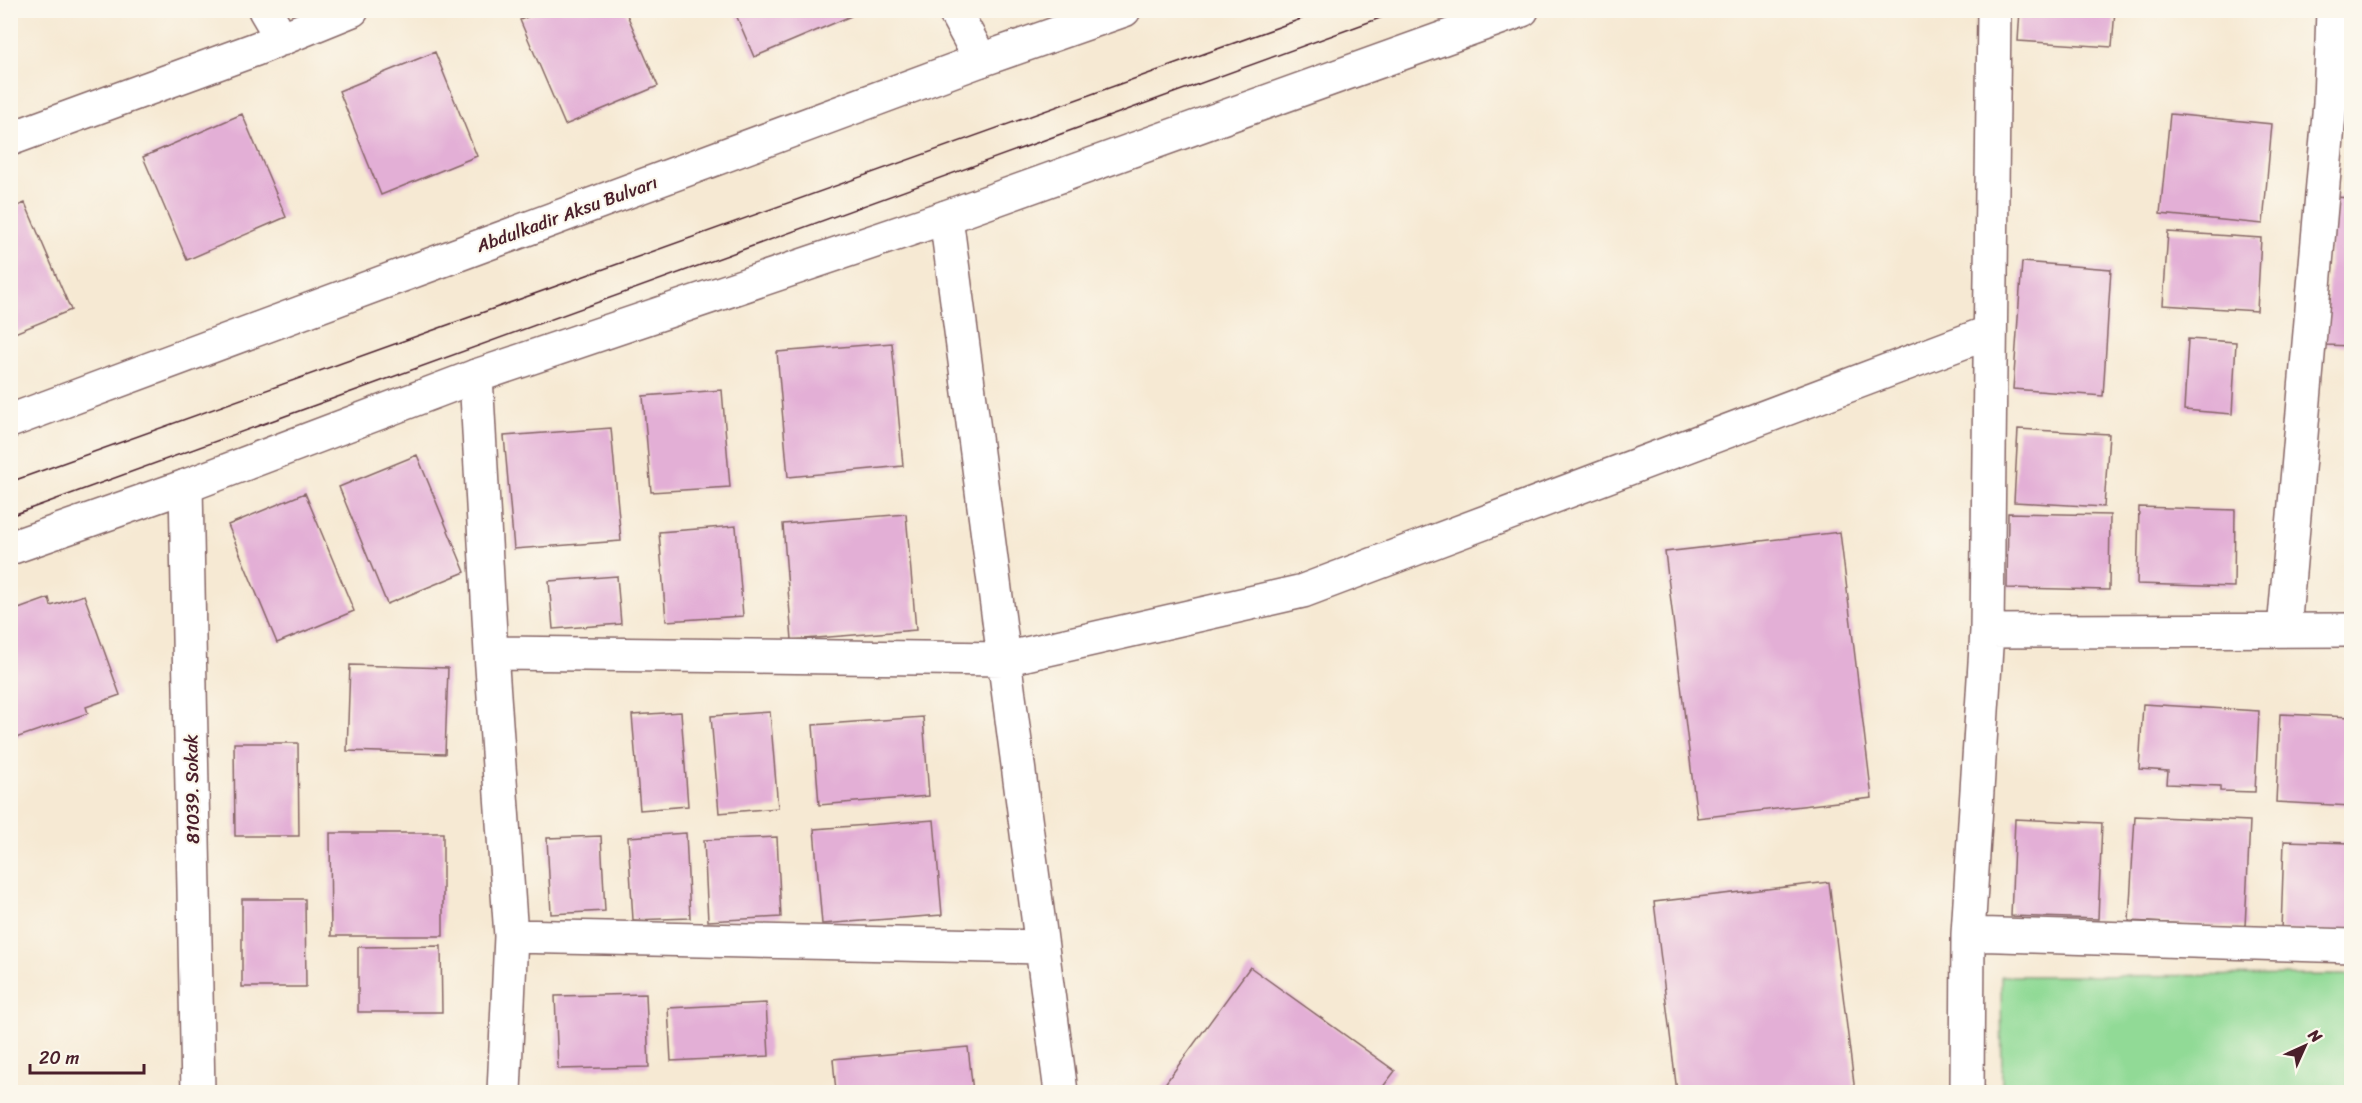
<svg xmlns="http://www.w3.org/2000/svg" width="2362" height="1103" font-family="Sriracha,sans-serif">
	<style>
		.green { fill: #91da96; stroke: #6e7c60; stroke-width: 1.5 }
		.building { fill: #e3afd6 }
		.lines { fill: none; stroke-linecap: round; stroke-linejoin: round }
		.minor-casing { stroke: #866666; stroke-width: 36 }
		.primary-casing { stroke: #866666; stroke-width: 36 }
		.minor { stroke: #fff; stroke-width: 33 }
		.primary { stroke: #fff; stroke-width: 33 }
		.tram { stroke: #4a1f2b; stroke-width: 1.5 }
		.labels { text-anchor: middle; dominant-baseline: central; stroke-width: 4.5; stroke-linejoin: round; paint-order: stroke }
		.street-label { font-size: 18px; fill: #4a1f2b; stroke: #fbf7ec }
	</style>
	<rect width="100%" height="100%" fill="#fbf7ec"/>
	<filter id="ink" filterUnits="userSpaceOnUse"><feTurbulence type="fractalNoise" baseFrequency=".0167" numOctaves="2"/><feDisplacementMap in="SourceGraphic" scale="12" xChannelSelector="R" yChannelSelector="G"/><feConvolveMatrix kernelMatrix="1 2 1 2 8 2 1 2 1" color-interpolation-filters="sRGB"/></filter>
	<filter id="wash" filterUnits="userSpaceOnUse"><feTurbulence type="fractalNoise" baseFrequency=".008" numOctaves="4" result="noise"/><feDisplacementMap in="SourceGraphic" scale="24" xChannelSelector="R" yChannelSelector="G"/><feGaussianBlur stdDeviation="1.35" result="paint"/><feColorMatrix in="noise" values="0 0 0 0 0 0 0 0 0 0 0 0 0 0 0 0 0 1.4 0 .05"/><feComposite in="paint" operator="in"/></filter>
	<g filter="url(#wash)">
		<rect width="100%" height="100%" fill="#f6e9d3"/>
		<path class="green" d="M 2351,975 L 2351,1092 L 2002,1092 L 2001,976 Z"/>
		<g id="blocks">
			<path class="building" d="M 543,10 L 625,10 L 658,86 L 565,125 L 520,20 Z
				M 734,10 L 849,10 L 851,16 L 754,57 Z
				M 2020,10 L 2115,10 L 2112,47 L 2018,41 Z
				M 435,52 L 477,156 L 381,195 L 339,91 Z
				M 242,114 L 286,217 L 187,260 L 143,157 Z
				M 2170,114 L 2272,124 L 2263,224 L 2160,214 Z
				M 2333,197 L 2352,198 L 2352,346 L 2325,345 Z
				M 25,203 L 71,310 L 10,335 L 10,209 Z
				M 2168,232 L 2261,238 L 2257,311 L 2163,305 Z
				M 2022,262 L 2111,269 L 2103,396 L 2013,389 Z
				M 2188,339 L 2236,342 L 2232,414 L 2184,410 Z
				M 892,343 L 903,466 L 788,477 L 777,352 Z
				M 722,390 L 730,487 L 651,492 L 643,396 Z
				M 611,428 L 621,541 L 514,549 L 504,436 Z
				M 2018,429 L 2109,434 L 2104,507 L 2014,502 Z
				M 417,455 L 465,572 L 387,604 L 339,487 Z
				M 305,493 L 354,611 L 277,643 L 228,525 Z
				M 2139,507 L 2235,510 L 2234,587 L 2137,584 Z
				M 2008,513 L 2110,515 L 2109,590 L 2007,588 Z
				M 906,514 L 916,630 L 792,640 L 783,524 Z
				M 736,526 L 743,616 L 666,621 L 659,532 Z
				M 1840,532 L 1872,798 L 1697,818 L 1665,552 Z
				M 617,576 L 621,624 L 553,629 L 549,581 Z
				M 84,595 L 120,695 L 86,707 L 88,713 L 10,740 L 10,612 L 49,598 L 51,606 Z
				M 350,665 L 448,668 L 445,754 L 347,751 Z
				M 2143,704 L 2259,711 L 2255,792 L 2220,791 L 2220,786 L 2167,784 L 2168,771 L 2139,769 Z
				M 681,712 L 688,806 L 640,810 L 632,715 Z
				M 770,712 L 778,808 L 719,813 L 711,716 Z
				M 2280,714 L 2352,717 L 2352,806 L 2276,802 Z
				M 923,717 L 929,796 L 819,805 L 813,725 Z
				M 234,743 L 298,743 L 299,836 L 235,836 Z
				M 2135,816 L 2250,821 L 2245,927 L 2129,921 Z
				M 2015,819 L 2102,823 L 2098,919 L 2011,916 Z
				M 934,820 L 942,915 L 822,924 L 814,829 Z
				M 330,833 L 443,833 L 443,936 L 331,936 Z
				M 686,833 L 690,918 L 633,920 L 628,837 Z
				M 601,836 L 605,911 L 551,914 L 547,838 Z
				M 777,837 L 781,917 L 708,921 L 704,840 Z
				M 2284,841 L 2352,843 L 2352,933 L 2281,930 Z
				M 1829,882 L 1855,1092 L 1677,1092 L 1654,902 Z
				M 242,899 L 305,899 L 306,987 L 242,987 Z
				M 441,946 L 442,1012 L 358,1012 L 358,947 Z
				M 1250,967 L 1395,1071 L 1379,1092 L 1159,1092 Z
				M 646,994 L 649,1067 L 558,1069 L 555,996 Z
				M 766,1003 L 769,1056 L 671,1061 L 668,1008 Z
				M 968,1047 L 973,1092 L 836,1092 L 833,1059 Z"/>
		</g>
	</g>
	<g filter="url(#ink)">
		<use href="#blocks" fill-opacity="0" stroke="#866666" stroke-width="1.5"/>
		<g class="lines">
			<g class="minor-casing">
				<path id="minor" d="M 265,10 L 282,39
					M 954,10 L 981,60
					M 10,139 L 256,49 L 352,10
					M 946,217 L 1061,1092
					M 476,376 L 491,653 L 511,936 L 504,1092
					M 186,486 L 198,1092
					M 2284,630 L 2330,103 L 2333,10
					M 1987,631 L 2352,630
					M 491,653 L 1004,659 L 1303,591 L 1990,332
					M 1968,934 L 2352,946
					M 511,936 L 1041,947
					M 1967,1092 L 1968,934 L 1987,631 L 1994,10"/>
			</g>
			<g class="primary-casing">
				<path id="primary" d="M 10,421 L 981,60 L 1124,10
					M 10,548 L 186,486 L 476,376 L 946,217 L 1522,10"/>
			</g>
			<use href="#minor" class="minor"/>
			<use href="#primary" class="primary"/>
			<path class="tram" d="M 10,482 L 1326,10
				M 10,516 L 1402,10"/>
		</g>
	</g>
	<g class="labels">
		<g class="street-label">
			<text transform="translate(567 214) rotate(-20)">Abdulkadir Aksu Bulvarı</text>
			<text transform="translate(192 789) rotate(-91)">81039. Sokak</text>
		</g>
	</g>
	<rect width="2362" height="1103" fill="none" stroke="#fbf7ec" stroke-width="36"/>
	<g transform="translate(2305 1046) rotate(45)" stroke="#fbf7ec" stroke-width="4.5" paint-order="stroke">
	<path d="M0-4.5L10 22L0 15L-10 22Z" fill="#4a1f2b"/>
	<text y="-9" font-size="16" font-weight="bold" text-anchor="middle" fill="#4a1f2b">N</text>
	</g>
	<path d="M30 1064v9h114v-9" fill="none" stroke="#4a1f2b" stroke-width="3"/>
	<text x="39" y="1064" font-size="18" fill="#4a1f2b" stroke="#fbf7ec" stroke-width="4.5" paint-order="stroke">20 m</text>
</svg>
